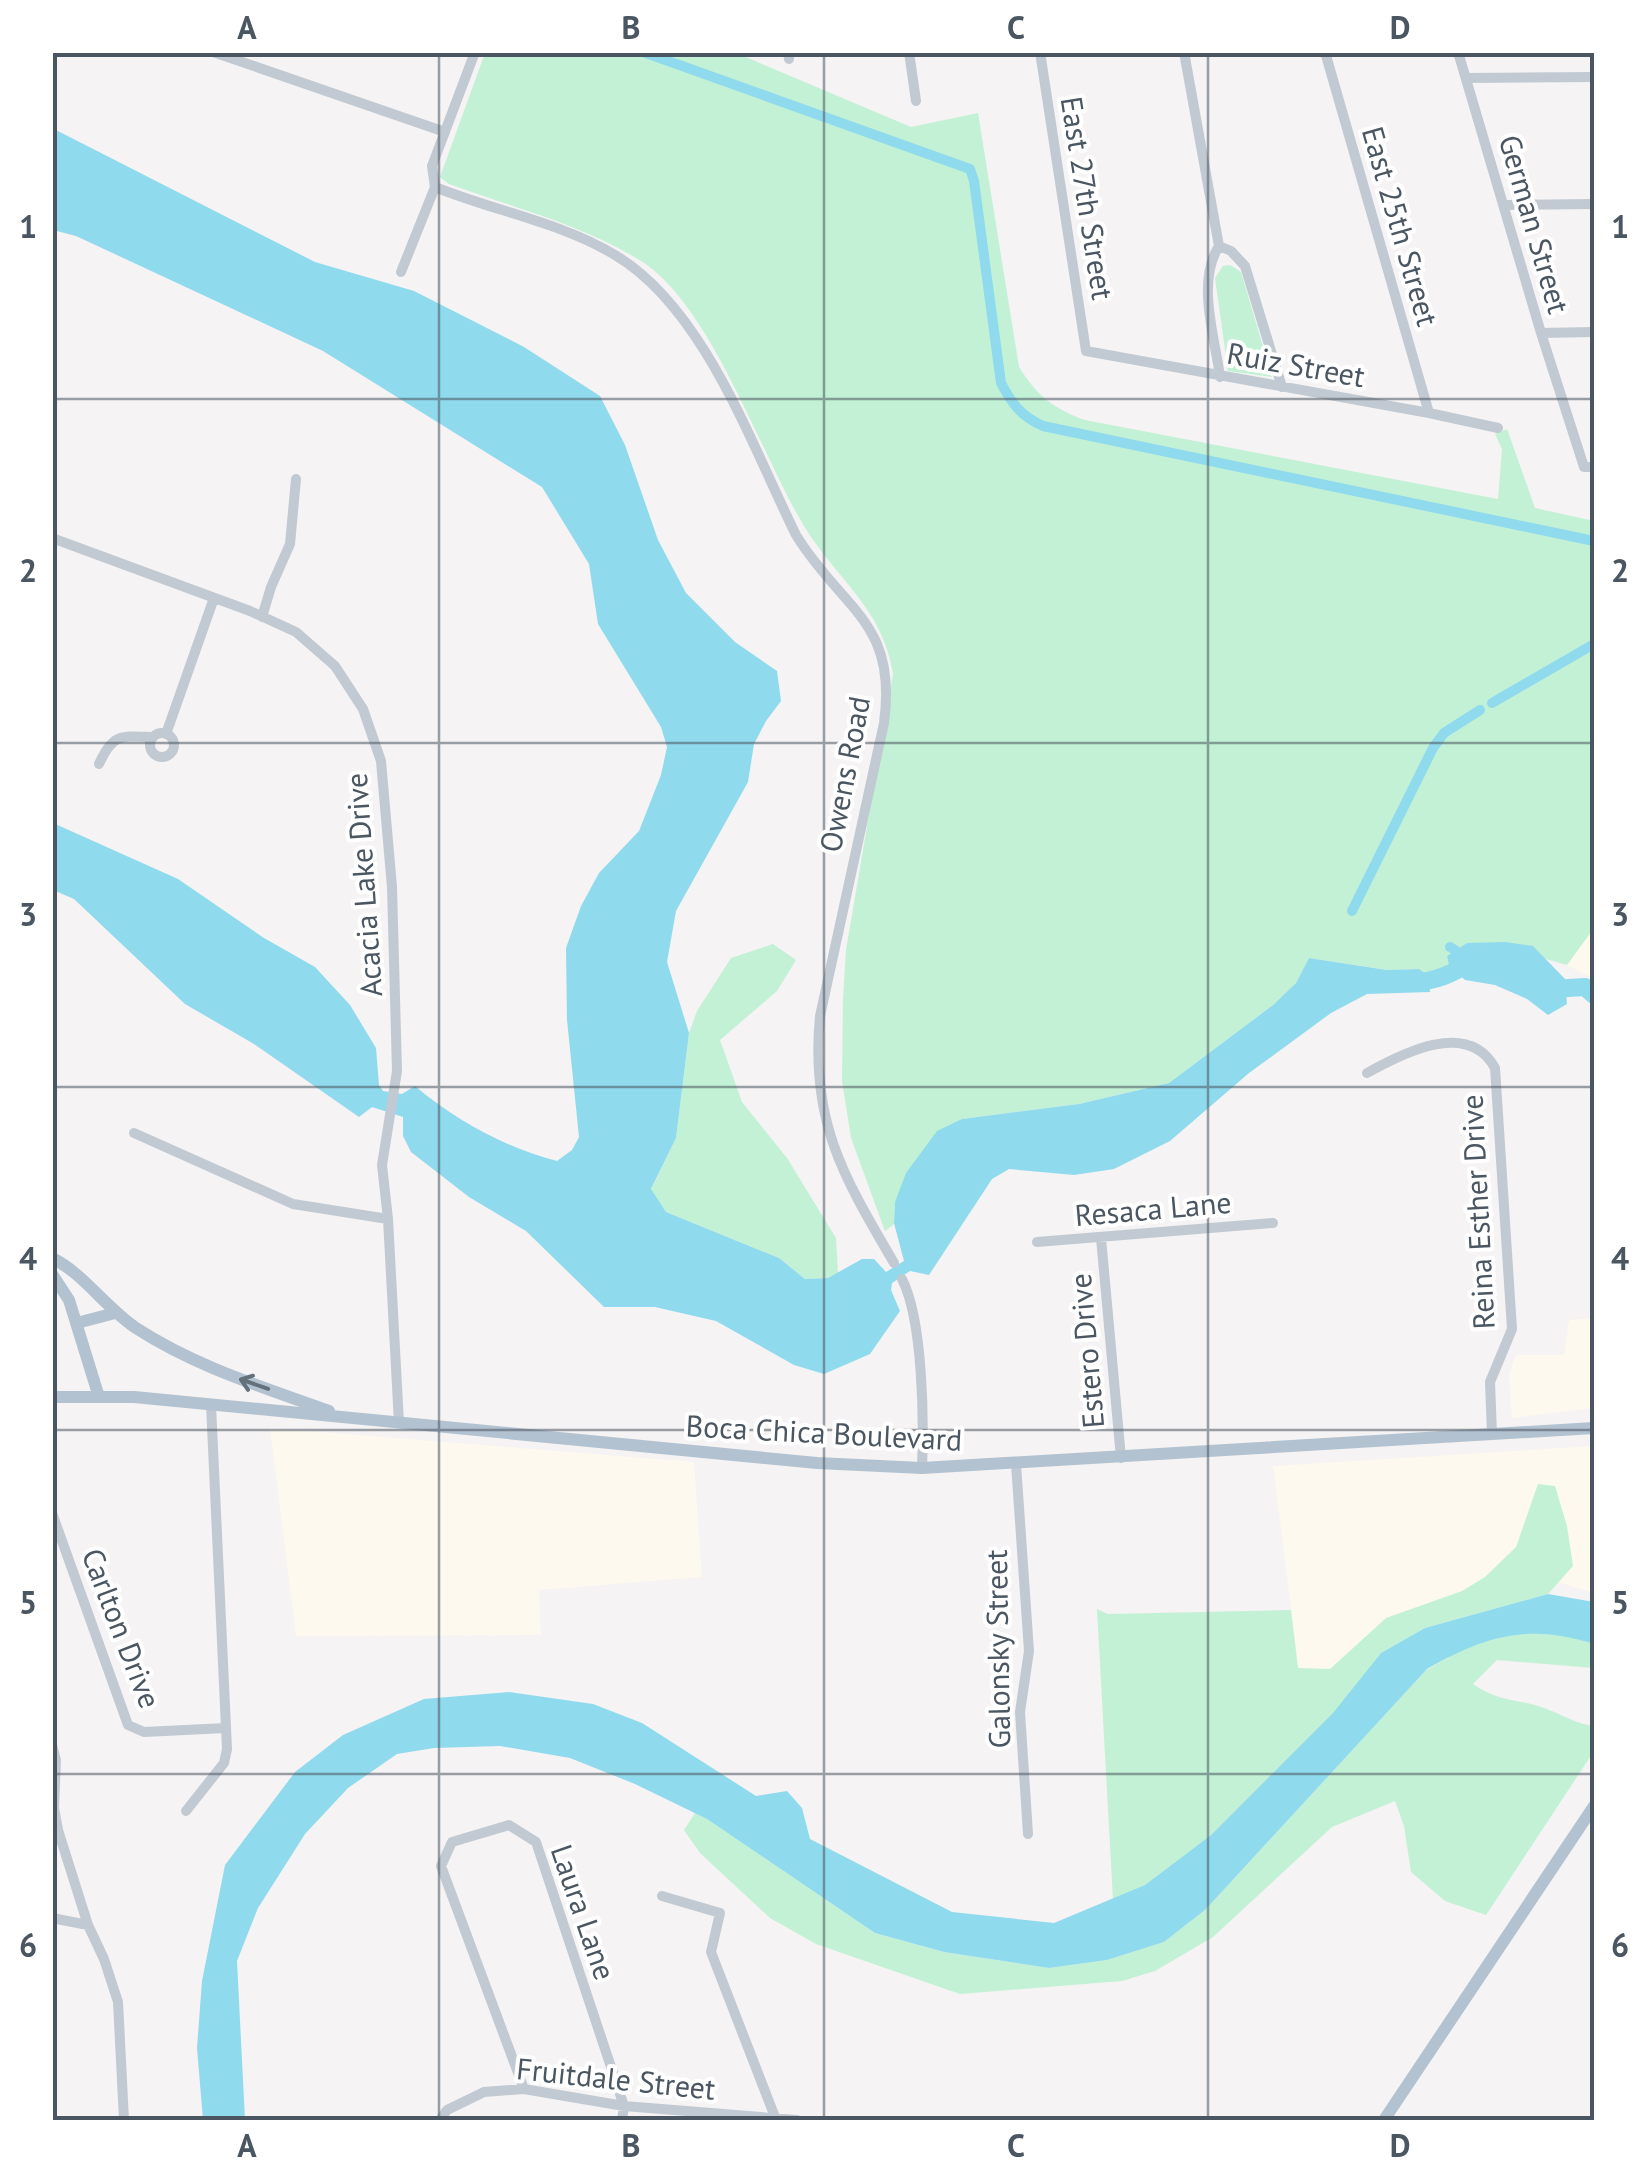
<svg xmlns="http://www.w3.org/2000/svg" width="1647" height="2173" font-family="'PT Sans',sans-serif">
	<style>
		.commercial { fill: #fdf9ef }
		.green { fill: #c3f1d5 }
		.water { fill: #90daee }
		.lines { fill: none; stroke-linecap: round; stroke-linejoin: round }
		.canal { stroke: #90daee; stroke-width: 10 }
		.river { stroke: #90daee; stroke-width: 18 }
		.minor { stroke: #c1cad2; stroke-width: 10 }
		.major { stroke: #b3c2d1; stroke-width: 12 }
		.oneway { stroke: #64717d }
		.grid { fill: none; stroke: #4a5661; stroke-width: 2.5; stroke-opacity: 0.55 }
		.labels { text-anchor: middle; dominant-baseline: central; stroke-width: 8; stroke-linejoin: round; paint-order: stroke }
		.street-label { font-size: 30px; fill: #4a5661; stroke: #fff }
		.neatline { fill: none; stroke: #4a5661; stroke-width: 4 }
		.grid-label { font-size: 32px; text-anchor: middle; font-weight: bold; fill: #4a5661 }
	</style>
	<rect width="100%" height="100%" fill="#f5f3f3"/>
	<path class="commercial" d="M 1594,928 L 1594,979 L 1567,965 Z
		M 1594,1318 L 1594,1408 L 1512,1418 L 1509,1375 L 1516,1355 L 1564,1355 L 1569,1320 Z
		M 270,1428 L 694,1462 L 702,1577 L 539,1590 L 541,1635 L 296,1636 Z
		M 1594,1446 L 1594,1593 L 1551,1580 L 1376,1632 L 1343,1676 L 1300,1681 L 1273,1466 Z"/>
	<path class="green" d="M 485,53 L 736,53 L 911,127 L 978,113 L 1019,367 C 1036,395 1054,409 1085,420 L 1498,499 L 1502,449 L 1495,434 L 1507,429 L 1535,508 L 1594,521 L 1594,928 L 1567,965 L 1535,956 L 1447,956 L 1449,966 L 1428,975 L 1419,969 L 1388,970 L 1309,958 L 1296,983 L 1273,1005 L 1169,1083 L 1079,1104 L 962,1119 L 895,1202 L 894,1224 L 885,1231 L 851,1138 L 842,1081 L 843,999 L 846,950 L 893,674 C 883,608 836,579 804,526 C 760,453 711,305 641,261 C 584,225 512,207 449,184 L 440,177 Z
		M 1230,265 L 1241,272 L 1272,377 L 1228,371 L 1215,278 L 1223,266 Z
		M 773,944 L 796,960 L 777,991 L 720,1040 L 742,1102 L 787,1158 L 836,1238 L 838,1273 L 828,1278 L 805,1279 L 779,1258 L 666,1212 L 651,1190 L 676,1138 L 689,1033 L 697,1011 L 731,958 Z
		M 1538,1484 L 1555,1486 L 1567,1526 L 1573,1566 L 1548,1594 L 1425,1628 L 1381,1653 L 1334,1713 L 1211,1835 L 1145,1885 L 1113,1900 L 1097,1609 L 1108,1614 L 1291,1610 L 1298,1668 L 1330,1669 L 1386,1618 L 1462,1591 L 1485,1577 L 1516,1547 Z
		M 1512,1633 L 1563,1634 L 1594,1644 L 1594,1668 L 1497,1660 L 1473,1684 C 1502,1704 1520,1698 1549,1710 C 1565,1716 1577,1724 1594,1726 L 1594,1751 L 1486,1915 L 1445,1901 L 1411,1872 L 1404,1826 L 1395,1801 L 1332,1827 L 1213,1937 L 1155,1971 L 1122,1981 L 960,1994 L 816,1944 L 770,1918 L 700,1853 L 684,1830 L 695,1813 L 707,1819 L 875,1933 L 944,1952 L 1049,1968 L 1107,1960 L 1164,1942 L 1205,1910 L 1425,1671 L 1464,1648 Z"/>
	<path class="water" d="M 52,128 L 315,262 L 414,291 L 524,347 L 600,396 L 625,445 L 658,540 L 686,593 L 735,642 L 777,671 L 781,701 L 766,721 L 754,744 L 748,782 L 676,911 L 667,962 L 689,1033 L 676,1138 L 651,1189 L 666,1212 L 779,1258 L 805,1279 L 828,1278 L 862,1259 L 874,1259 L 886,1272 L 904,1261 L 894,1223 L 895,1202 L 906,1173 L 937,1131 L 962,1119 L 1079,1104 L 1169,1083 L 1273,1005 L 1296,983 L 1309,958 L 1387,970 L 1419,969 L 1428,975 L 1430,992 L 1367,994 L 1331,1013 L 1249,1073 L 1170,1141 L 1114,1169 L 1074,1175 L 1009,1169 L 992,1179 L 929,1275 L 910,1271 L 892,1283 L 891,1290 L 900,1311 L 870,1354 L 824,1374 L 794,1365 L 716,1321 L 655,1307 L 604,1307 L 526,1231 L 469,1197 L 411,1152 L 403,1136 L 403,1117 L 372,1107 L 359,1117 L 254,1044 L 185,1004 L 74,899 L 53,890 L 53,823 L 178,879 L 264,938 L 315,967 L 350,1005 L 376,1048 L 379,1085 L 383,1091 L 402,1094 L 415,1086 C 455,1120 506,1148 557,1161 L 572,1150 L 579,1137 L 567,1020 L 566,948 L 581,906 L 599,873 L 639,831 L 661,775 L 667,747 L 661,727 L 598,624 L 589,564 L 542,487 L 323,351 L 76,236 L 53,230 Z
		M 1505,942 L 1533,946 L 1565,979 L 1567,1004 L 1548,1015 L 1527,999 L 1495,985 L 1465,980 L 1449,966 L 1447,956 L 1467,943 Z
		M 1548,1594 L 1594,1602 L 1594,1644 C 1528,1623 1485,1636 1427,1669 L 1205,1910 L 1164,1942 L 1107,1960 L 1049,1968 L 944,1952 L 875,1933 L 707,1819 L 635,1784 L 570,1758 L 500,1746 L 434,1748 L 397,1754 L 348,1788 L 305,1834 L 258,1908 L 237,1961 L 245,2120 L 203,2120 L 197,2048 L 202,1981 L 225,1865 L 295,1772 L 343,1735 L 424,1699 L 509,1692 L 593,1704 L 642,1723 L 756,1796 L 787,1791 L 802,1808 L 810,1839 L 952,1912 L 1054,1923 L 1145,1885 L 1211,1835 L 1333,1713 L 1381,1653 L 1425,1628 Z"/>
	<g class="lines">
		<path class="canal" d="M 643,52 L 970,169 L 974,181 L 1001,383 C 1012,404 1021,416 1043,426 L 1594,541
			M 1492,703 L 1594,644
			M 1352,911 L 1433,748 L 1444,733 L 1480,710
			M 1450,947 L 1455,950"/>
		<path class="river" d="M 1408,983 C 1435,982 1454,974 1476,958
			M 1545,985 L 1551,989 L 1585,987 L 1594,995"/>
		<path class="minor" d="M 213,52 L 445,132
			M 788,52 L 789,59
			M 909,52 L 916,101
			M 1040,52 L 1086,351 L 1429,413 L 1498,428
			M 1184,52 L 1219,246 C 1196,282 1215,337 1220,377
			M 1325,52 L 1429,413
			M 1458,52 L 1541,333 L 1584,467 L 1594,467
			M 1466,78 L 1594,77
			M 435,187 C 494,211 560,222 615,255 C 704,308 751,444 796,535 C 842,610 898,621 884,723 L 820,1016 C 810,1121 843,1176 894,1263
			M 1504,205 L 1594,204
			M 1219,246 L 1231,251 L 1245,266 L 1282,387
			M 401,272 L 435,187 L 432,166 L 475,52
			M 1541,333 L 1594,332
			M 52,538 L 250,611 L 296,632 L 335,666 L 363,709 L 381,761 L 392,887 L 397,1071 L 382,1165 L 388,1219 L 399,1423
			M 262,617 L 271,587 L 290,544 L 296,479
			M150 745a12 12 0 1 1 24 0a12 12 0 1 1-24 0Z
			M 166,734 L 214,598
			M 99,764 C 113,733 121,736 153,737
			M 1367,1073 C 1403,1053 1468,1019 1495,1068 L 1512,1329 L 1490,1382 L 1492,1434
			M 134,1133 L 293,1204 L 388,1219
			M 1101,1238 L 1121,1458
			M 1037,1242 L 1273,1223
			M 902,1279 C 923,1320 924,1420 922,1468
			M 1016,1464 L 1029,1651 L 1020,1712 L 1028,1834
			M 52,1513 L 128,1725 L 144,1732 L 226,1728
			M 52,1745 L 56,1760 L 54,1808 L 58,1830 L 88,1925 L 104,1959 L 118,2002 L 124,2120
			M 186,1811 L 224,1763 L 227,1749 L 211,1405
			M 662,1896 L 720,1913 L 711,1952 L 775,2117
			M 52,1918 L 88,1925
			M 524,2089 L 441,1866 L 452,1842 L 509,1825 L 536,1842 L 624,2106 L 622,2120
			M 440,2120 L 447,2110 L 484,2092 L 524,2089 L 624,2106 L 797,2120"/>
		<path class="major" d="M 52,1258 C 83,1273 106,1308 136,1328 C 196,1367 263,1387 329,1411
			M 52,1274 L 69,1300 L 99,1397
			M 77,1323 L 115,1313
			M 52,1397 L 134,1397 L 817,1463 L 922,1468 L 1594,1428
			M 1384,2120 L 1594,1806"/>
	</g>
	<defs><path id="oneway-shaft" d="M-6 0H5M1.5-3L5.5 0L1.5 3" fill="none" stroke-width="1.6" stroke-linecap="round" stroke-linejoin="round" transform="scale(2.5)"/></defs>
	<use class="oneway" href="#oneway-shaft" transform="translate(254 1384) rotate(-161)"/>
	<path class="grid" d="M 439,52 L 439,2120M 824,52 L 824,2120M 1208,52 L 1208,2120M 52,399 L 1594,399M 52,743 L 1594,743M 52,1087 L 1594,1087M 52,1430 L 1594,1430M 52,1774 L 1594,1774"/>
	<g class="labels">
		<g class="street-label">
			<text transform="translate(1088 198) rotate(81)">East 27th Street</text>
			<text transform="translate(1535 224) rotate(74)">German Street</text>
			<text transform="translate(1401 226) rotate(74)">East 25th Street</text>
			<text transform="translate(1296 364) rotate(10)">Ruiz Street</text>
			<text transform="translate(844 774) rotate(-79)">Owens Road</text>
			<text transform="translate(363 885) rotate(-94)">Acacia Lake Drive</text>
			<text transform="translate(1153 1208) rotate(-5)">Resaca Lane</text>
			<text transform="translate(1477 1212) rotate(-93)">Reina Esther Drive</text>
			<text transform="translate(1086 1351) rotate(-95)">Estero Drive</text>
			<text transform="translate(824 1432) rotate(3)">Boca Chica Boulevard</text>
			<text transform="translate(122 1628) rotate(69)">Carlton Drive</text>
			<text transform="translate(997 1649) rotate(-91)">Galonsky Street</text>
			<text transform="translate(584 1912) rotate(71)">Laura Lane</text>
			<text transform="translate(616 2078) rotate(6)">Fruitdale Street</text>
		</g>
	</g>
	<rect width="1647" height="2173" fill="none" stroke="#ffffff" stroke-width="110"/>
	<rect x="55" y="55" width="1537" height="2063" class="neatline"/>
	<g class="grid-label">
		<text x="247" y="39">A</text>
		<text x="631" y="39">B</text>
		<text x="1016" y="39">C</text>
		<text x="1400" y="39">D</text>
		<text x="28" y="238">1</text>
		<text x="1620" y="238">1</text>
		<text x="28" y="582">2</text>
		<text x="1620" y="582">2</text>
		<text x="28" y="926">3</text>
		<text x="1620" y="926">3</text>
		<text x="28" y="1270">4</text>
		<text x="1620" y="1270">4</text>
		<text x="28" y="1614">5</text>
		<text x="1620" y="1614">5</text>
		<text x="28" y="1957">6</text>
		<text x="1620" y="1957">6</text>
		<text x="247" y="2157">A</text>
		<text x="631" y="2157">B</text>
		<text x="1016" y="2157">C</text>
		<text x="1400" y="2157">D</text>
	</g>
</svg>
